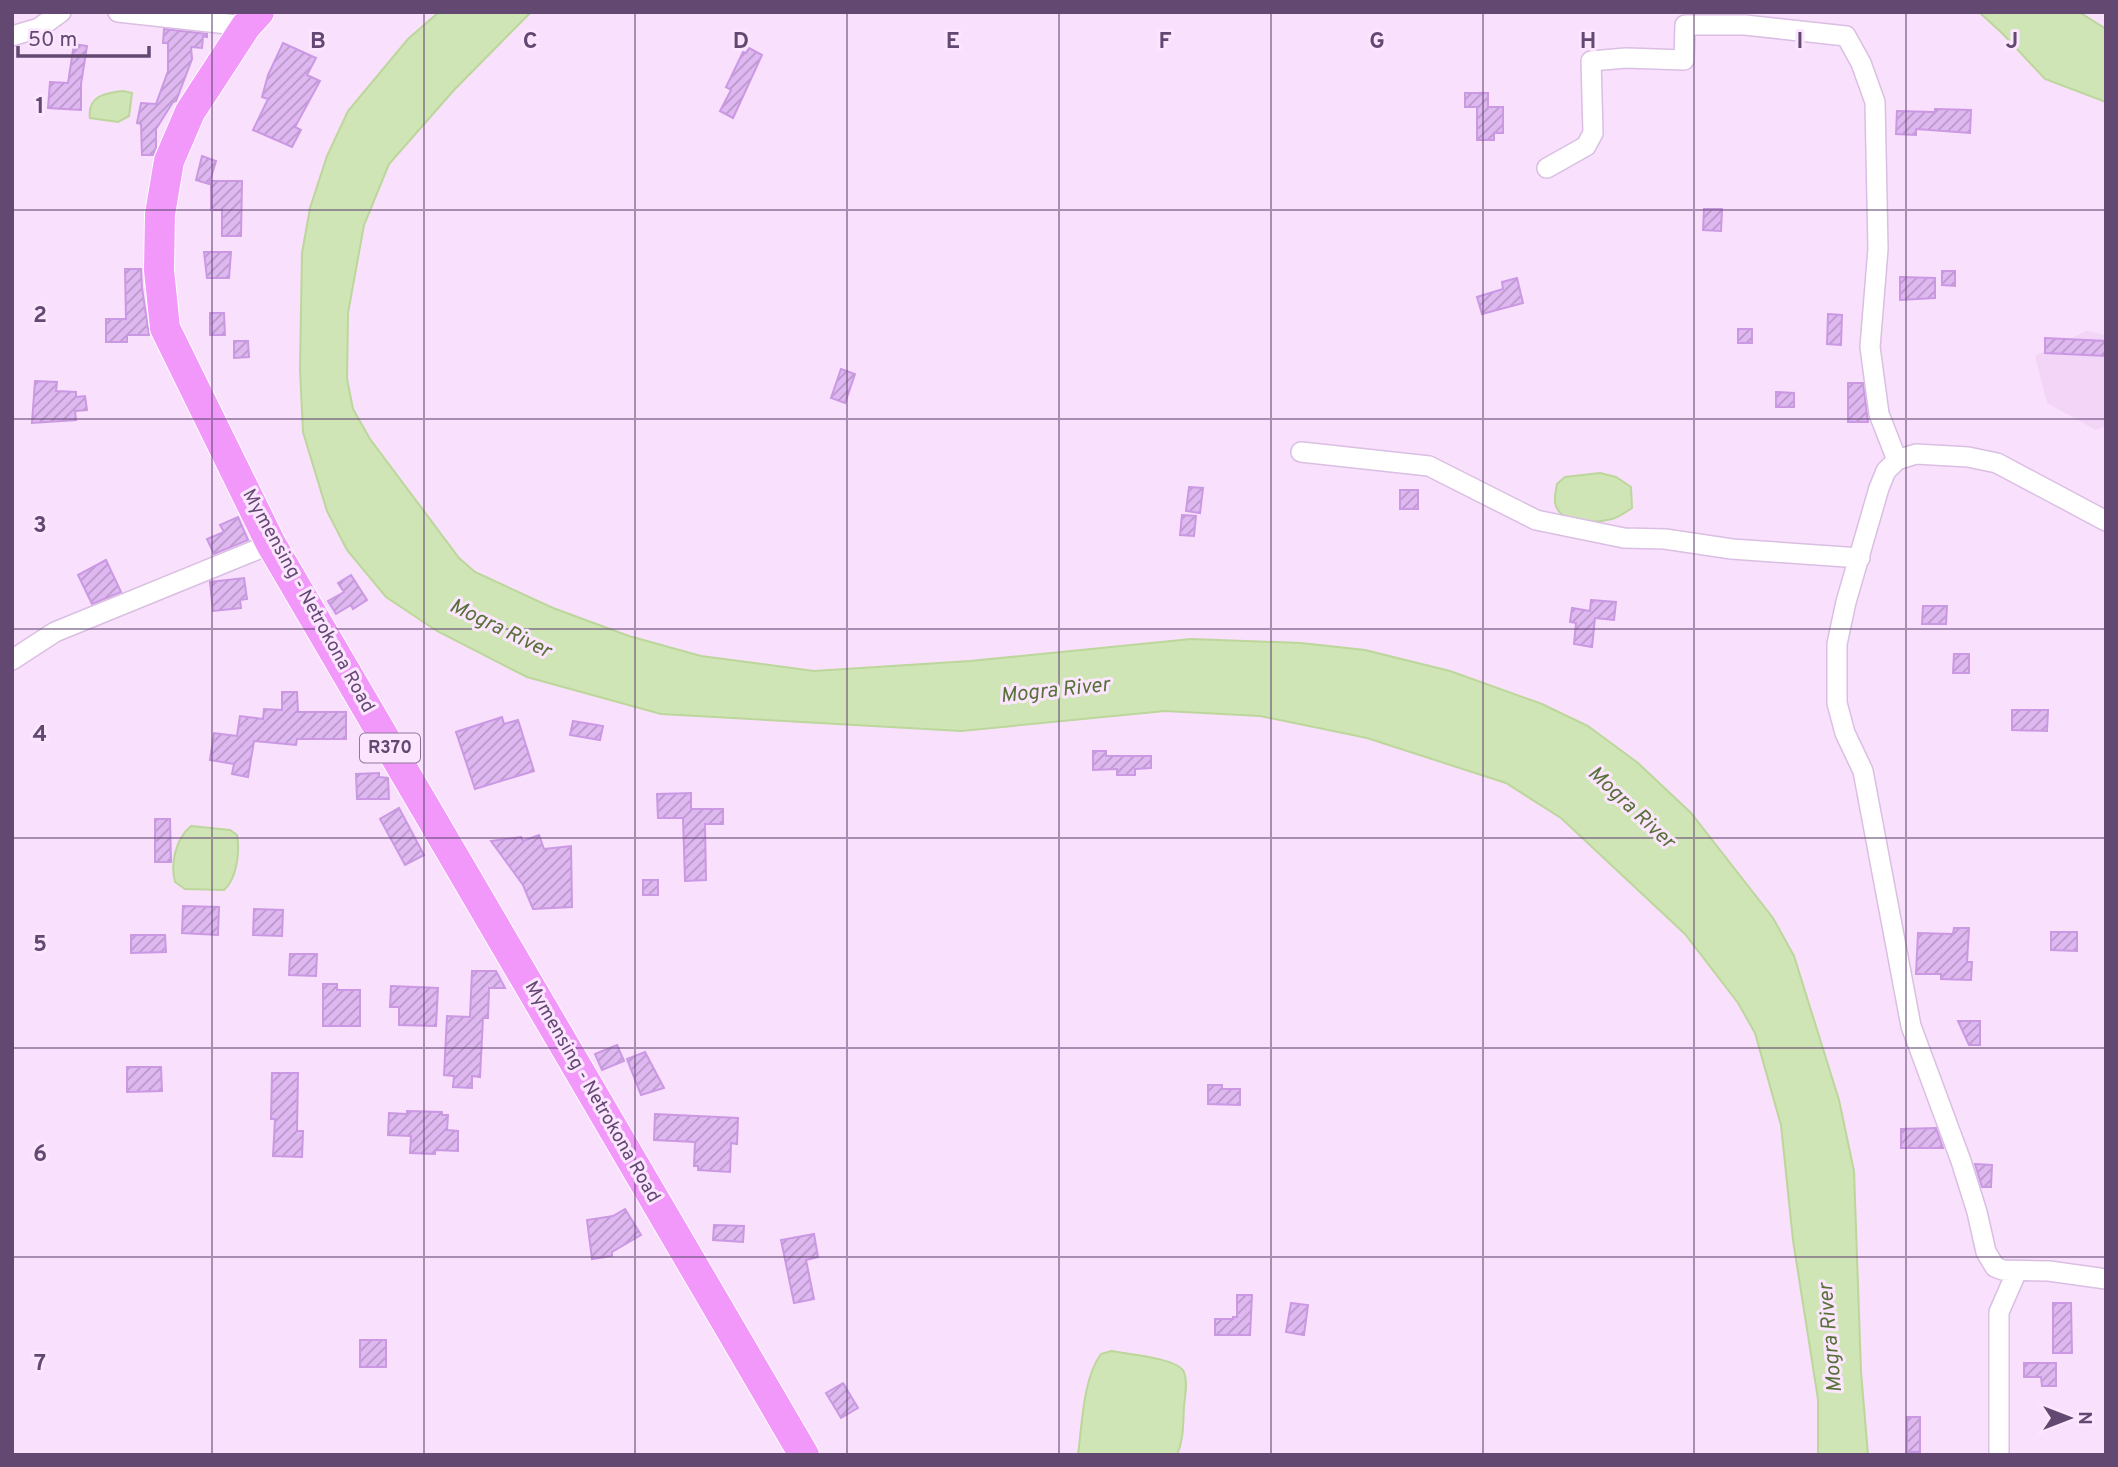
<svg xmlns="http://www.w3.org/2000/svg" width="2118" height="1467" font-family="Overpass,sans-serif">
	<style>
		.residential { fill: #f3d5f8 }
		.water { fill: #d0e5b5; stroke: #bcd69b; stroke-width: 2 }
		.building { fill: url(#building-hatch); stroke: #cb98e3; stroke-width: 2 }
		.lines { fill: none; stroke-linecap: round; stroke-linejoin: round }
		.street-casing { stroke: #dabfe2; stroke-width: 22 }
		.primary-casing { stroke: #fff; stroke-width: 32 }
		.street { stroke: #fff; stroke-width: 19 }
		.primary { stroke: #f398fb; stroke-width: 30 }
		.grid { fill: none; stroke: #634872; stroke-width: 2; stroke-opacity: 0.55 }
		.labels { text-anchor: middle; dominant-baseline: central; stroke-width: 6; stroke-linejoin: round; paint-order: stroke }
		.shield { fill: #fce6ff; stroke: #91779c; stroke-width: 2 }
		.shield-label { font-size: 18px; font-weight: bold; fill: #634872 }
		.street-label { font-size: 19px; fill: #634872; stroke: #fce6ff }
		.water-label { font-size: 21px; font-style: italic; fill: #587139; stroke: #fce6ff }
		.grid-label { font-size: 23px; text-anchor: middle; font-weight: bold; fill: #634872; stroke: #fce6ff; stroke-width: 6; stroke-linejoin: round; paint-order: stroke }
	</style>
	<defs>
		<pattern id="building-hatch" width="6" height="6" patternUnits="userSpaceOnUse" patternTransform="scale(1.75)"><rect width="6" height="6" fill="#dfb8f1"/><path d="M-1 1l2-2M0 6l6-6M5 7l2-2" fill="none" stroke="#b898c8"/></pattern>
	</defs>
	<rect width="100%" height="100%" fill="#f9e0fc"/>
	<path class="residential" d="M 2086,331 L 2106,335 L 2106,426 L 2096,430 L 2047,403 L 2035,356 Z"/>
	<path class="water" d="M 439,12 L 531,12 L 454,90 L 389,164 L 364,225 L 348,313 L 347,379 L 353,409 L 370,439 L 459,558 L 475,572 L 553,608 L 629,636 L 701,656 L 814,671 L 970,661 L 1191,639 L 1301,643 L 1365,650 L 1450,671 L 1542,704 L 1588,726 L 1638,763 L 1691,813 L 1773,918 L 1794,956 L 1839,1100 L 1854,1171 L 1861,1372 L 1868,1455 L 1818,1455 L 1818,1399 L 1793,1240 L 1781,1125 L 1755,1033 L 1738,1003 L 1685,934 L 1561,818 L 1506,783 L 1367,738 L 1260,716 L 1165,711 L 961,731 L 661,714 L 527,677 L 437,631 L 386,597 L 347,550 L 327,511 L 303,432 L 300,370 L 302,253 L 310,208 L 327,156 L 348,111 L 408,39 Z
		M 1979,12 L 2079,12 L 2106,29 L 2106,102 L 2045,79 L 2003,34 Z
		M 123,91 L 132,93 L 129,116 L 118,122 L 90,118 C 87,96 105,93 123,91 Z
		M 1600,473 L 1616,477 L 1631,487 L 1632,508 C 1626,512 1619,517 1612,519 C 1596,523 1563,525 1556,506 C 1553,499 1556,491 1557,484 L 1565,477 Z
		M 191,826 L 230,830 L 237,835 C 240,851 237,879 224,890 L 185,889 L 175,882 C 170,862 176,839 191,826 Z
		M 1111,1351 C 1127,1354 1178,1358 1184,1372 C 1188,1383 1185,1395 1184,1406 C 1183,1423 1184,1439 1177,1455 L 1078,1455 C 1082,1425 1083,1378 1101,1354 Z"/>
	<path class="building" d="M 164,29 L 207,34 L 207,37 L 203,36 L 202,48 L 191,47 L 192,59 L 176,101 L 173,102 L 156,129 L 156,147 L 153,155 L 142,155 L 141,124 L 137,123 L 141,103 L 156,104 L 168,71 L 168,43 L 163,43 Z
		M 283,43 L 316,58 L 307,75 L 320,81 L 295,127 L 301,130 L 292,147 L 253,130 L 268,99 L 262,97 L 268,75 Z
		M 74,44 L 87,46 L 81,84 L 81,110 L 48,108 L 50,82 L 68,83 Z
		M 749,48 L 762,55 L 733,118 L 720,111 L 731,90 L 726,87 L 743,52 L 746,53 Z
		M 1465,93 L 1488,93 L 1488,107 L 1503,107 L 1503,133 L 1494,133 L 1494,140 L 1477,140 L 1477,107 L 1465,107 Z
		M 1935,109 L 1971,110 L 1970,133 L 1916,129 L 1916,135 L 1896,134 L 1897,111 L 1935,112 Z
		M 202,156 L 216,161 L 209,184 L 196,180 Z
		M 211,181 L 242,181 L 241,236 L 222,236 L 222,210 L 211,210 Z
		M 1704,209 L 1722,209 L 1721,231 L 1703,230 Z
		M 204,252 L 231,252 L 229,278 L 207,278 Z
		M 125,269 L 141,269 L 142,288 L 149,335 L 127,335 L 127,342 L 106,342 L 106,319 L 126,319 Z
		M 1942,271 L 1955,271 L 1955,286 L 1942,285 Z
		M 1900,277 L 1935,278 L 1935,298 L 1900,300 Z
		M 1517,278 L 1523,303 L 1482,314 L 1477,297 L 1503,289 L 1502,282 Z
		M 210,313 L 224,313 L 225,335 L 210,335 Z
		M 1828,314 L 1842,315 L 1841,345 L 1827,344 Z
		M 1738,329 L 1752,329 L 1752,343 L 1738,343 Z
		M 2045,338 L 2106,341 L 2106,356 L 2045,353 Z
		M 234,341 L 248,341 L 249,357 L 234,358 Z
		M 841,369 L 855,374 L 845,403 L 831,398 Z
		M 35,381 L 57,382 L 56,391 L 76,392 L 76,397 L 85,396 L 87,410 L 75,411 L 76,420 L 32,423 Z
		M 1848,383 L 1863,383 L 1868,422 L 1848,422 Z
		M 1776,392 L 1794,393 L 1794,407 L 1776,407 Z
		M 1189,487 L 1203,488 L 1200,513 L 1186,511 Z
		M 1400,490 L 1418,490 L 1418,509 L 1400,509 Z
		M 1182,515 L 1196,516 L 1194,536 L 1180,535 Z
		M 238,517 L 248,540 L 214,554 L 207,539 L 224,532 L 220,525 Z
		M 106,560 L 121,592 L 92,604 L 78,575 Z
		M 351,575 L 367,600 L 353,609 L 351,605 L 336,614 L 328,601 L 344,592 L 338,583 Z
		M 244,578 L 247,599 L 240,600 L 241,608 L 213,611 L 210,582 Z
		M 1591,600 L 1616,602 L 1614,620 L 1595,618 L 1592,647 L 1574,644 L 1576,623 L 1570,622 L 1572,608 L 1590,611 Z
		M 1923,606 L 1947,606 L 1946,624 L 1922,624 Z
		M 1954,654 L 1969,654 L 1969,673 L 1953,673 Z
		M 282,692 L 297,692 L 298,712 L 346,712 L 346,739 L 297,739 L 296,745 L 254,741 L 248,777 L 232,774 L 234,764 L 210,760 L 214,733 L 237,736 L 240,716 L 263,719 L 264,709 L 282,710 Z
		M 2012,710 L 2048,710 L 2047,731 L 2012,730 Z
		M 502,717 L 504,724 L 518,720 L 534,771 L 475,789 L 456,732 Z
		M 573,721 L 603,726 L 600,740 L 570,735 Z
		M 1093,751 L 1106,751 L 1106,756 L 1151,756 L 1151,768 L 1135,769 L 1135,775 L 1117,775 L 1117,769 L 1093,770 Z
		M 379,773 L 379,777 L 388,778 L 389,799 L 357,799 L 356,774 Z
		M 691,793 L 691,809 L 723,809 L 723,824 L 705,824 L 706,880 L 685,881 L 683,818 L 658,818 L 657,794 Z
		M 399,808 L 424,855 L 405,865 L 380,819 Z
		M 155,819 L 170,819 L 171,862 L 155,862 Z
		M 539,835 L 544,849 L 571,846 L 572,907 L 533,909 L 523,885 L 491,841 L 521,837 L 523,841 Z
		M 643,880 L 658,880 L 658,895 L 643,895 Z
		M 183,906 L 219,907 L 218,935 L 182,933 Z
		M 254,909 L 283,910 L 282,936 L 253,935 Z
		M 1954,928 L 1969,928 L 1967,962 L 1972,962 L 1971,980 L 1941,979 L 1941,974 L 1916,974 L 1918,933 L 1953,934 Z
		M 2051,932 L 2077,932 L 2077,951 L 2051,950 Z
		M 131,935 L 165,935 L 166,952 L 131,953 Z
		M 290,954 L 317,954 L 316,976 L 289,975 Z
		M 472,971 L 496,971 L 505,988 L 489,988 L 488,1018 L 483,1018 L 480,1077 L 472,1076 L 472,1088 L 453,1087 L 454,1076 L 444,1075 L 447,1016 L 470,1017 Z
		M 323,984 L 337,984 L 337,990 L 360,990 L 360,1026 L 323,1026 Z
		M 391,986 L 438,988 L 436,1026 L 399,1025 L 399,1007 L 390,1007 Z
		M 1958,1021 L 1980,1021 L 1980,1045 L 1969,1045 Z
		M 617,1045 L 624,1061 L 602,1070 L 595,1054 Z
		M 645,1052 L 664,1088 L 641,1095 L 627,1059 Z
		M 127,1067 L 161,1067 L 162,1091 L 127,1092 Z
		M 272,1073 L 298,1073 L 297,1131 L 303,1131 L 302,1157 L 273,1156 L 275,1119 L 271,1119 Z
		M 1208,1085 L 1222,1085 L 1222,1089 L 1240,1089 L 1240,1105 L 1208,1104 Z
		M 407,1111 L 442,1112 L 442,1115 L 448,1115 L 447,1130 L 458,1131 L 458,1151 L 435,1150 L 435,1154 L 410,1153 L 411,1136 L 388,1135 L 389,1113 L 407,1114 Z
		M 655,1114 L 738,1118 L 737,1144 L 731,1143 L 730,1172 L 698,1170 L 698,1166 L 694,1166 L 695,1142 L 654,1140 Z
		M 1936,1128 L 1943,1148 L 1901,1148 L 1901,1129 Z
		M 1975,1164 L 1992,1165 L 1991,1187 L 1982,1187 Z
		M 625,1209 L 641,1235 L 612,1252 L 612,1256 L 592,1259 L 587,1220 L 613,1216 Z
		M 714,1225 L 744,1226 L 743,1242 L 713,1240 Z
		M 814,1234 L 818,1257 L 806,1260 L 814,1299 L 794,1303 L 781,1240 Z
		M 1237,1295 L 1252,1295 L 1250,1335 L 1215,1335 L 1215,1319 L 1233,1319 L 1233,1317 L 1237,1317 Z
		M 1291,1303 L 1308,1305 L 1304,1335 L 1286,1332 Z
		M 2053,1303 L 2071,1303 L 2072,1353 L 2053,1353 Z
		M 360,1340 L 386,1340 L 386,1367 L 360,1367 Z
		M 2024,1363 L 2056,1363 L 2056,1386 L 2042,1386 L 2041,1377 L 2024,1377 Z
		M 843,1383 L 858,1408 L 841,1418 L 826,1393 Z
		M 1907,1417 L 1920,1417 L 1920,1452 L 1907,1452 Z"/>
	<g class="lines">
		<g class="street-casing">
			<path id="street" d="M 118,12 L 246,26
				M 12,36 L 39,28 L 61,12
				M 1547,168 L 1586,146 L 1593,133 L 1591,61 L 1626,58 L 1684,60 L 1685,25 L 1745,25 L 1846,36 L 1861,63 L 1875,102 L 1878,249 L 1870,347 L 1879,414 L 1897,460
				M 1301,452 L 1429,466 L 1536,520 L 1624,538 L 1665,539 L 1732,549 L 1860,558
				M 2106,521 L 1997,463 L 1968,457 L 1916,454 L 1897,460 L 1886,471 L 1879,488 L 1846,602 L 1837,644 L 1837,703 L 1845,733 L 1863,771 L 1911,1026 L 1961,1161 L 1977,1212 L 1986,1252 L 1995,1267 L 2003,1270 L 2049,1271 L 2106,1279
				M 12,660 L 55,632 L 271,544
				M 1999,1455 L 1999,1312 L 2017,1271"/>
		</g>
		<g class="primary-casing">
			<path id="primary" d="M 259,12 L 246,26 L 190,112 L 169,161 L 160,214 L 159,270 L 165,328 L 271,544 L 804,1455"/>
		</g>
		<use href="#street" class="street"/>
		<use href="#primary" class="primary"/>
	</g>
	<path class="grid" d="M 212,12 L 212,1455M 424,12 L 424,1455M 635,12 L 635,1455M 847,12 L 847,1455M 1059,12 L 1059,1455M 1271,12 L 1271,1455M 1483,12 L 1483,1455M 1694,12 L 1694,1455M 1906,12 L 1906,1455M 12,210 L 2106,210M 12,419 L 2106,419M 12,629 L 2106,629M 12,838 L 2106,838M 12,1048 L 2106,1048M 12,1257 L 2106,1257"/>
	<g class="labels">
		<rect class="shield" x="360" y="733.5" width="60" height="29" rx="5"/>
		<g class="shield-label">
			<text x="390" y="748">R370</text>
		</g>
		<g class="street-label">
			<text transform="translate(308 601) rotate(61)">Mymensing - Netrokona Road</text>
			<text transform="translate(592 1092) rotate(60)">Mymensing - Netrokona Road</text>
		</g>
		<g class="water-label">
			<text transform="translate(500 629) rotate(26)">Mogra River</text>
			<text transform="translate(1055 691) rotate(-6)">Mogra River</text>
			<text transform="translate(1631 808) rotate(43)">Mogra River</text>
			<text transform="translate(1831 1338) rotate(-95)">Mogra River</text>
		</g>
	</g>
	<g class="grid-label">
		<text x="318" y="48">B</text>
		<text x="530" y="48">C</text>
		<text x="741" y="48">D</text>
		<text x="953" y="48">E</text>
		<text x="1165" y="48">F</text>
		<text x="1377" y="48">G</text>
		<text x="1588" y="48">H</text>
		<text x="1800" y="48">I</text>
		<text x="2012" y="48">J</text>
		<text x="40" y="113">1</text>
		<text x="40" y="322">2</text>
		<text x="40" y="532">3</text>
		<text x="40" y="741">4</text>
		<text x="40" y="951">5</text>
		<text x="40" y="1161">6</text>
		<text x="40" y="1370">7</text>
	</g>
	<rect width="2118" height="1467" fill="none" stroke="#634872" stroke-width="28"/>
	<g transform="translate(2069 1418) rotate(90)" stroke="#fce6ff" stroke-width="5" paint-order="stroke">
	<path d="M0-5L12 26L0 18L-12 26Z" fill="#634872"/>
	<text y="-10" font-size="19" font-weight="bold" text-anchor="middle" fill="#634872">N</text>
	</g>
	<path d="M18 46v10h131v-10" fill="none" stroke="#634872" stroke-width="3.5"/>
	<text x="28" y="46" font-size="21" fill="#634872" stroke="#fce6ff" stroke-width="5" paint-order="stroke">50 m</text>
</svg>
